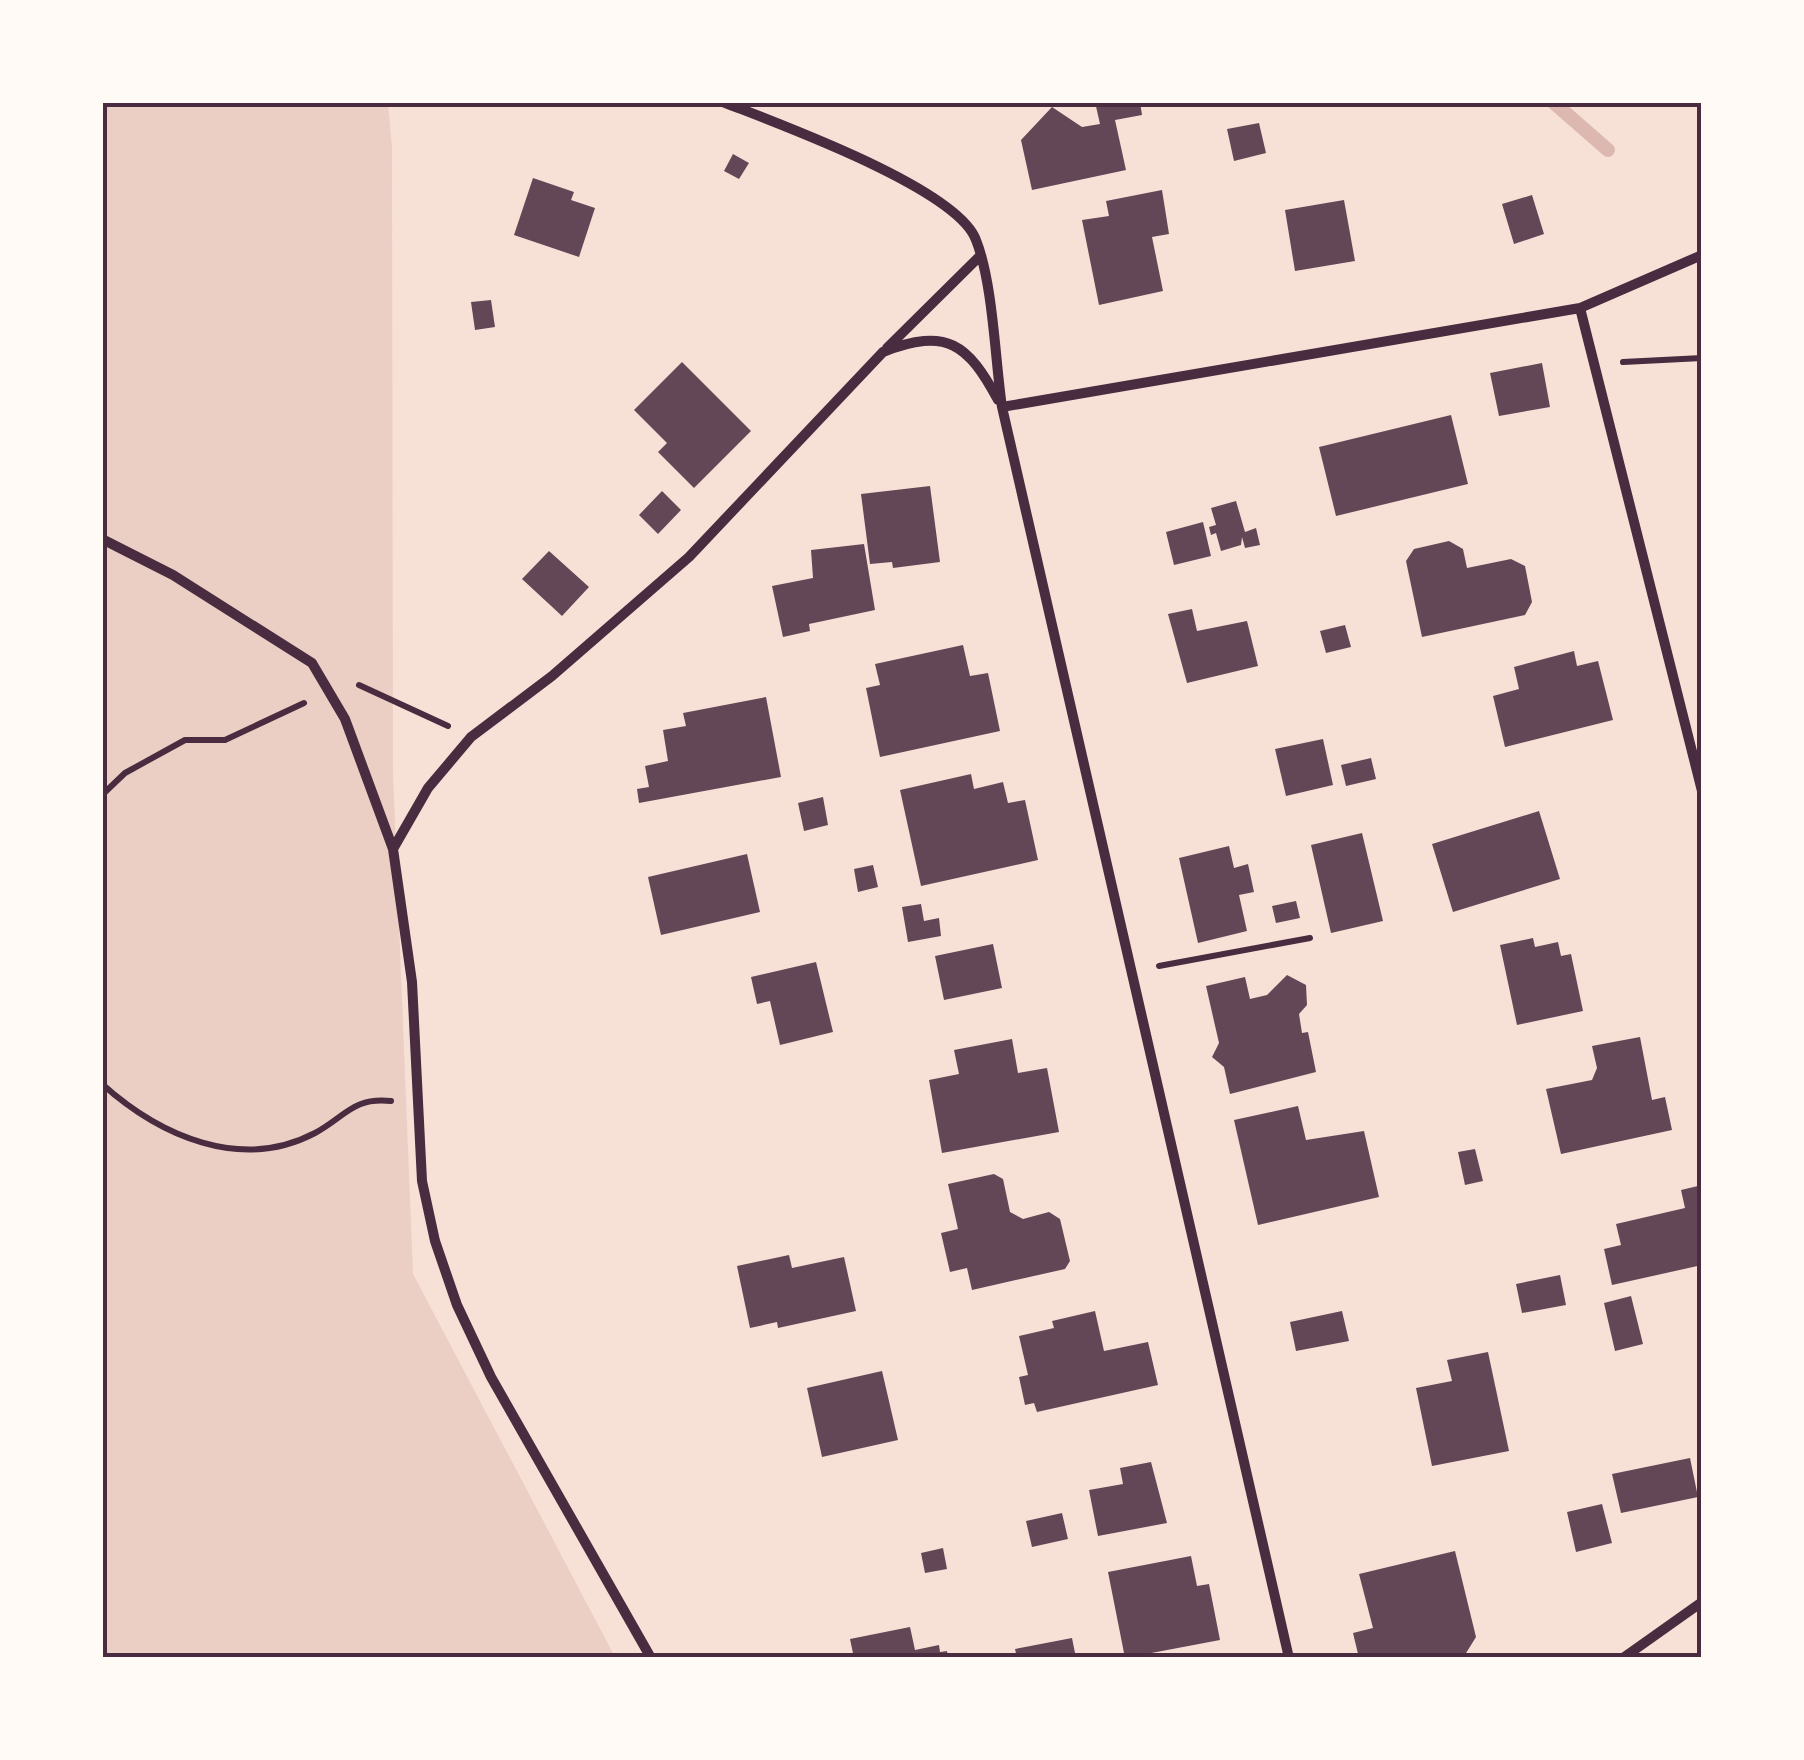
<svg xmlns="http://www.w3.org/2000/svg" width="1804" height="1760" font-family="Spectral,serif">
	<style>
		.green { fill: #ebcfc5 }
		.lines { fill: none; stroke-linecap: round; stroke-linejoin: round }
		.stream { stroke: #dcb8b0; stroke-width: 14 }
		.building { fill: #644757 }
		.path { stroke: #4a2c40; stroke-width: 6 }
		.minor { stroke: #4a2c40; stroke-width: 10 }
		.neatline { fill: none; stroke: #4a2c40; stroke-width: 4 }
	</style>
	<rect width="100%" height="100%" fill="#f7e1d7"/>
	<path class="green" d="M 102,103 L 388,103 L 392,147 L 393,773 L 413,1274 L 615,1657 L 103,1657 Z"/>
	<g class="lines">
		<path class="stream" d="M 1553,102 L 1608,150"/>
	</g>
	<path class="building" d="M 1095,102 L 1140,102 L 1142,115 L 1115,120 L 1126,170 L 1032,190 L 1021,140 L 1052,107 L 1082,127 L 1100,124 Z
		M 1259,123 L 1266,153 L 1234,161 L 1227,129 Z
		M 733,154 L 749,163 L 739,179 L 724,171 Z
		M 533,178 L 574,192 L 571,200 L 595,208 L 579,257 L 514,235 Z
		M 1162,190 L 1169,234 L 1152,237 L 1163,291 L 1099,305 L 1082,220 L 1109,216 L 1106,201 Z
		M 1532,195 L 1544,234 L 1514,244 L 1502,204 Z
		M 1344,200 L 1355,261 L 1295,271 L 1285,210 Z
		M 491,300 L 495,327 L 475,330 L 471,302 Z
		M 682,362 L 751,431 L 694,488 L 658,452 L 667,443 L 634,410 Z
		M 1542,363 L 1550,407 L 1499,416 L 1490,373 Z
		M 1451,415 L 1468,484 L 1336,516 L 1319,447 Z
		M 930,486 L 940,562 L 893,568 L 892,562 L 870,564 L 861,494 Z
		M 662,491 L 681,510 L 658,534 L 639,515 Z
		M 1236,501 L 1245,532 L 1256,528 L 1260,545 L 1245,548 L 1242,537 L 1241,545 L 1221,551 L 1216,533 L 1211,535 L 1209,527 L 1216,525 L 1211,508 Z
		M 1203,522 L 1211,556 L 1174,565 L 1166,532 Z
		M 1449,541 L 1463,549 L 1467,568 L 1511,559 L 1525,566 L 1532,602 L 1525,615 L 1422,637 L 1406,561 L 1414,549 Z
		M 864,544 L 875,610 L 809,624 L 810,631 L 783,637 L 772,586 L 813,578 L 811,550 Z
		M 549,551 L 589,587 L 562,616 L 522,579 Z
		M 1192,609 L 1197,631 L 1247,621 L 1258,666 L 1187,683 L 1168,614 Z
		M 1345,625 L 1351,647 L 1326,653 L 1320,631 Z
		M 963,645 L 970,676 L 988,673 L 1000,731 L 880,757 L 866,688 L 880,685 L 875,664 Z
		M 1574,651 L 1577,666 L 1598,661 L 1613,720 L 1505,747 L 1493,696 L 1519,689 L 1514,667 Z
		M 766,697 L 781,777 L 639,803 L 637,789 L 649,787 L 645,766 L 668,761 L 663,730 L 686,726 L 683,713 Z
		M 1323,739 L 1333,785 L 1286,796 L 1275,749 Z
		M 1371,758 L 1376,779 L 1346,786 L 1341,765 Z
		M 971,774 L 974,789 L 1003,782 L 1008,803 L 1025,800 L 1038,860 L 921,886 L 900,790 Z
		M 823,797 L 828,825 L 804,831 L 798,803 Z
		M 1539,811 L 1560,879 L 1453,912 L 1432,844 Z
		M 1362,833 L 1383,921 L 1331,933 L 1311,845 Z
		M 1229,846 L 1234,868 L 1248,864 L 1254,892 L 1239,895 L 1247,931 L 1198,943 L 1179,858 Z
		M 747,854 L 760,912 L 661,935 L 648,877 Z
		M 873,865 L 878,887 L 858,892 L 854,869 Z
		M 1296,901 L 1300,918 L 1276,923 L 1272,906 Z
		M 921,904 L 924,921 L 939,918 L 941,936 L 908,942 L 902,907 Z
		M 1533,938 L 1535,947 L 1558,942 L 1561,956 L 1571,954 L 1583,1011 L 1517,1025 L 1500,945 Z
		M 993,944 L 1002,988 L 944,1000 L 935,956 Z
		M 816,962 L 833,1032 L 780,1045 L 770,1001 L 757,1004 L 751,977 Z
		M 1287,975 L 1306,985 L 1307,1005 L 1299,1014 L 1302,1033 L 1308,1032 L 1316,1072 L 1230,1094 L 1224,1067 L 1212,1057 L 1219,1043 L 1206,986 L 1245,977 L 1250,999 L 1267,995 Z
		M 1640,1037 L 1652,1100 L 1665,1097 L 1672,1130 L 1561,1154 L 1546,1089 L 1592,1080 L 1597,1068 L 1592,1046 Z
		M 1012,1039 L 1018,1073 L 1047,1068 L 1059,1132 L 942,1153 L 929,1080 L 959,1074 L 954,1050 Z
		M 1298,1106 L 1306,1140 L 1364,1131 L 1379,1197 L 1258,1225 L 1234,1120 Z
		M 1475,1149 L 1483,1181 L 1465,1185 L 1458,1152 Z
		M 994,1174 L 1003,1179 L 1010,1212 L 1023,1219 L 1049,1212 L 1060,1219 L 1070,1261 L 1065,1269 L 972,1290 L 967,1268 L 950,1272 L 941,1233 L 958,1229 L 948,1184 Z
		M 1702,1185 L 1702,1265 L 1612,1285 L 1604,1249 L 1621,1245 L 1616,1224 L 1685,1208 L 1681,1190 Z
		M 789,1255 L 792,1268 L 844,1257 L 856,1311 L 778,1328 L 777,1322 L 750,1328 L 737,1266 Z
		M 1560,1275 L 1566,1305 L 1522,1313 L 1516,1284 Z
		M 1631,1296 L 1643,1344 L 1615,1351 L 1604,1303 Z
		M 1095,1311 L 1104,1351 L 1148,1342 L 1158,1385 L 1037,1412 L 1034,1403 L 1025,1405 L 1019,1377 L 1028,1375 L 1019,1336 L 1054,1328 L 1052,1321 Z
		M 1342,1311 L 1349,1341 L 1296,1351 L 1290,1322 Z
		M 1488,1352 L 1509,1451 L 1432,1466 L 1416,1388 L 1452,1381 L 1447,1360 Z
		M 882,1371 L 898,1440 L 822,1457 L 807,1388 Z
		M 1690,1458 L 1698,1497 L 1621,1513 L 1612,1474 Z
		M 1151,1462 L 1167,1523 L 1098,1536 L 1089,1490 L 1123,1484 L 1120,1468 Z
		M 1602,1504 L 1612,1543 L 1576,1552 L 1567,1512 Z
		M 1062,1513 L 1068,1539 L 1032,1547 L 1026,1521 Z
		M 943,1548 L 947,1569 L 925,1573 L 921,1553 Z
		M 1455,1551 L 1476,1637 L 1463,1658 L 1359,1658 L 1353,1633 L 1373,1628 L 1359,1574 Z
		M 1191,1556 L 1197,1586 L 1209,1584 L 1220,1640 L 1125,1658 L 1108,1572 Z
		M 910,1627 L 915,1650 L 939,1645 L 940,1652 L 947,1651 L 948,1658 L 854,1658 L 850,1639 Z
		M 1072,1638 L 1076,1658 L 1017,1658 L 1015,1649 Z"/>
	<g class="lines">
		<path class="path" d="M 1623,362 L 1702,358
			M 359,685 L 448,726
			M 102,795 L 125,773 L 185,740 L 225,740 L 304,703
			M 1159,966 L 1310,938
			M 102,1084 C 160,1136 241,1172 315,1133 C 346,1116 353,1097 391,1101"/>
		<path class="minor" d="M 723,102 C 776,123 957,188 976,240 C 993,283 995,359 1002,407 L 1289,1658
			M 1580,308 L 1702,791
			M 887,348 L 981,255
			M 1002,407 L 1580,308 L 1702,255
			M 102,539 L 173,575 L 312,663 L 345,719 L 393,849 L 412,982 L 422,1181 L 435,1241 L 457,1305 L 491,1377 L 651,1658
			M 393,849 L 428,788 L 471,737 L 552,676 L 689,557 L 883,352 C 947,327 968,344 998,400
			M 1623,1658 L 1702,1602"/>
	</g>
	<rect width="1804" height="1760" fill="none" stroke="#fffaf5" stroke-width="210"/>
	<rect x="105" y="105" width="1594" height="1550" class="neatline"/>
</svg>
